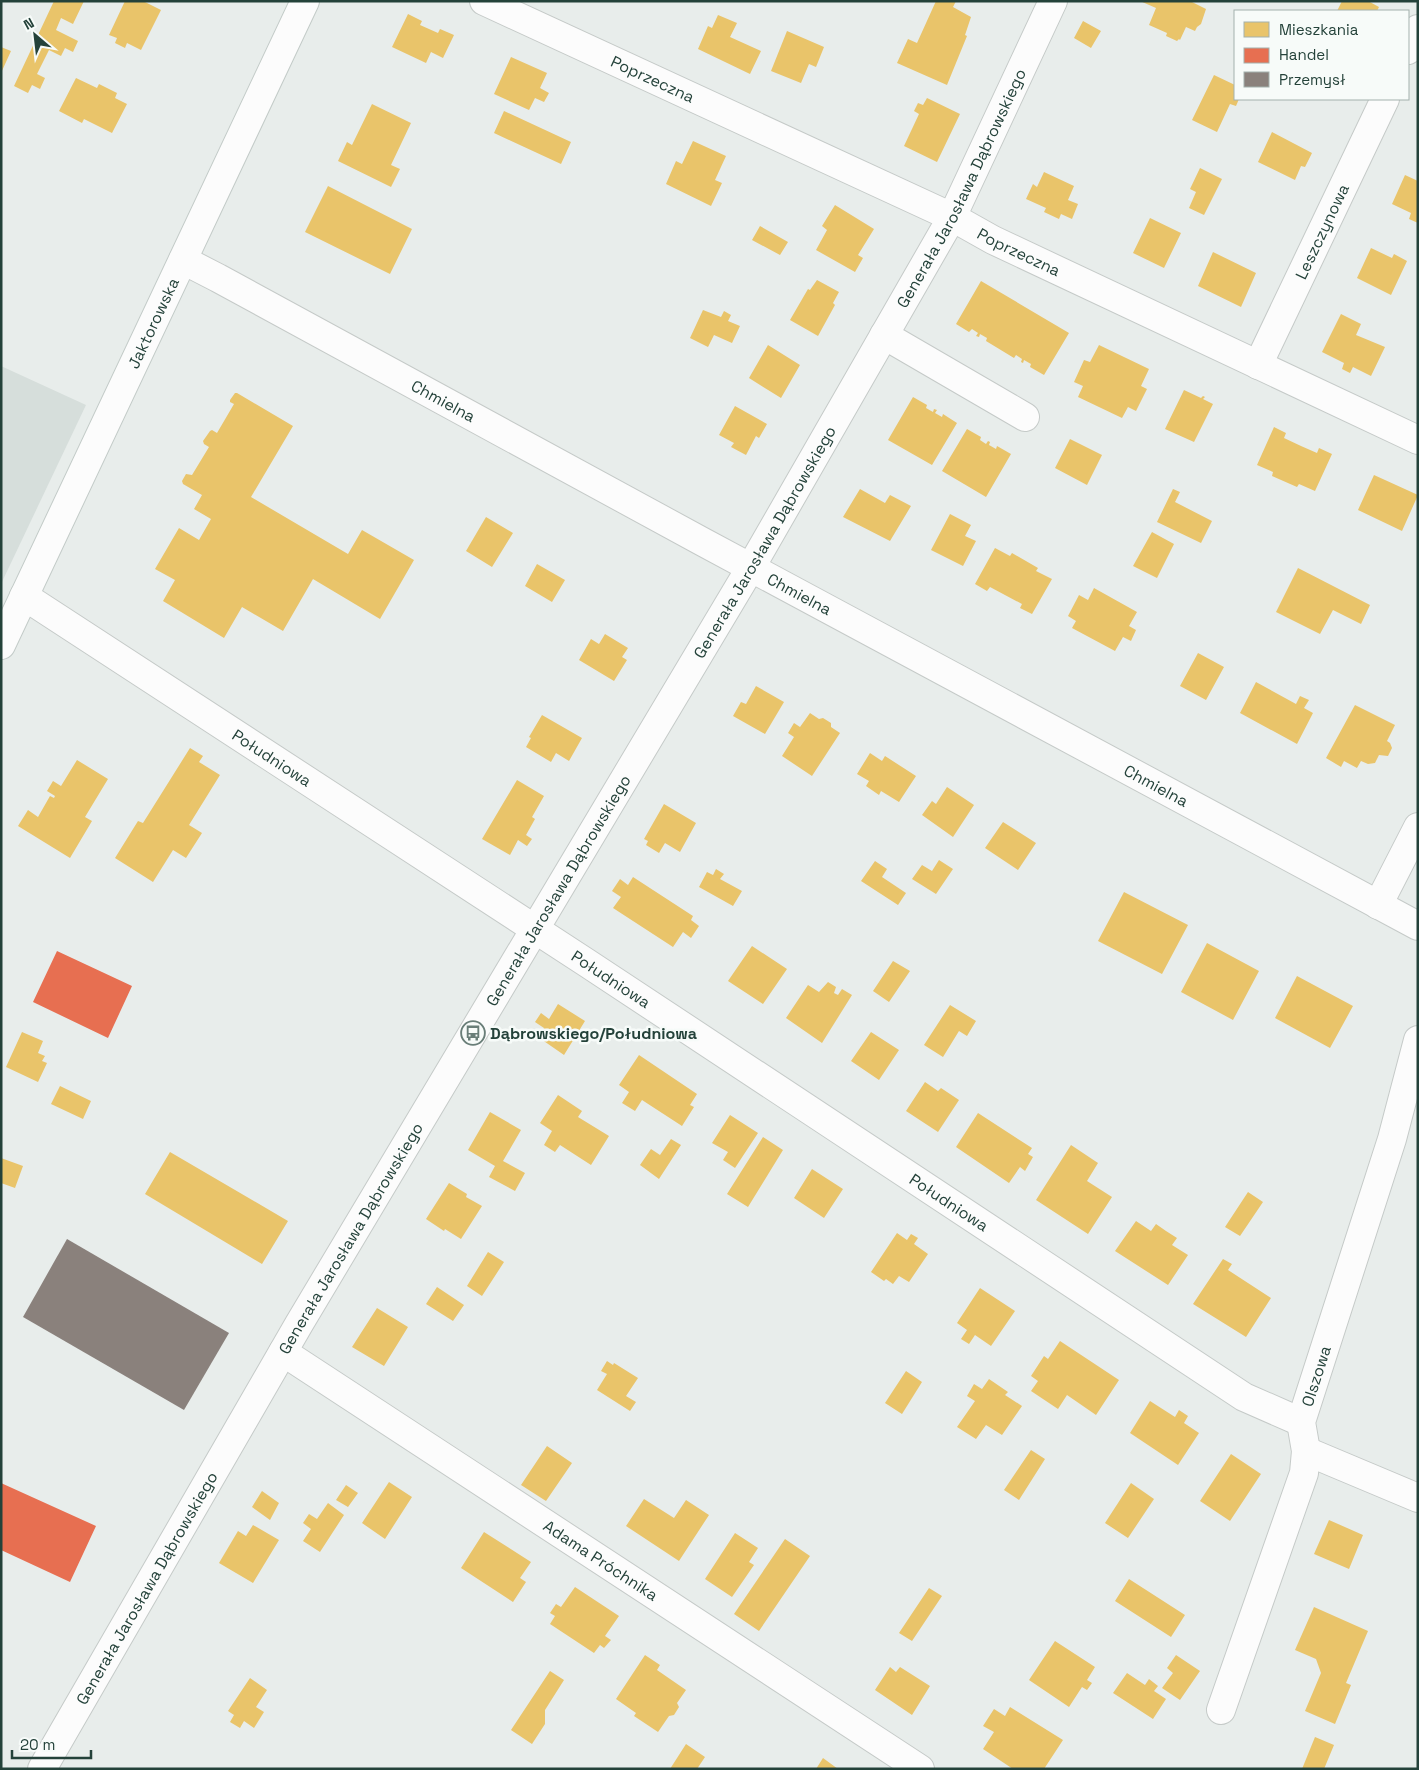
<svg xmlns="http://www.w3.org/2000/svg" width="1419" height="1770" font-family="'Space Grotesk',sans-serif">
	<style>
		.built { fill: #d6dedb }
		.homes { fill: #e9c46a }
		.shops { fill: #e76f51 }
		.industry { fill: #8a817c }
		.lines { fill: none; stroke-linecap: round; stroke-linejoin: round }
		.street-casing { stroke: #c5cac8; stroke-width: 30 }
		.secondary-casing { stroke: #c3cbc8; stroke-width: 30 }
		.street { stroke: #fcfcfc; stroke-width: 28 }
		.secondary { stroke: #fcfcfc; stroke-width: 28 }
		.labels { text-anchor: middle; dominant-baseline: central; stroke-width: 5; stroke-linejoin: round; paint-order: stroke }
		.street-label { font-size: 16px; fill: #24423a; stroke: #f7fbf9 }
		.poi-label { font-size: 16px; font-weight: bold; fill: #24423a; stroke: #f7fbf9; text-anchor: start }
	</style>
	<rect width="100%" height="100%" fill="#e8edeb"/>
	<path class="built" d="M 1,366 L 86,405 L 1,584 Z"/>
	<path class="homes" d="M 54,1 L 84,1 L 73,24 L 61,18 L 56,30 L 78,41 L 73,52 L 65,48 L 61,56 L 49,50 L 37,74 L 45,78 L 40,89 L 32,85 L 28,93 L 14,86 Z
		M 125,1 L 143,1 L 161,10 L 141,50 L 127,43 L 125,48 L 115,43 L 117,38 L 109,35 Z
		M 936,1 L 956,1 L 953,7 L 971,17 L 965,35 L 967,36 L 947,85 L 897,63 L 908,39 L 917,43 Z
		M 1140,1 L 1190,1 L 1206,9 L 1201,24 L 1197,27 L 1195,31 L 1186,27 L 1180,40 L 1179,39 L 1177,41 L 1166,36 L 1167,33 L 1149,25 L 1156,8 Z
		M 1342,1 L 1368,1 L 1379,7 L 1377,11 L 1337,11 Z
		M 408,14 L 422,21 L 420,25 L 438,33 L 440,29 L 454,35 L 443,58 L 431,52 L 426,63 L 392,47 Z
		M 718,15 L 737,23 L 730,37 L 761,51 L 750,74 L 698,49 L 708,26 L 712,28 Z
		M 1083,21 L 1101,31 L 1091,48 L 1074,38 Z
		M 787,31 L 824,47 L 816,67 L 809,64 L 801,83 L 771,71 Z
		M 1,47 L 11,51 L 1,73 Z
		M 511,57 L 547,73 L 540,88 L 549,93 L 544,102 L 535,98 L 529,110 L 494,94 Z
		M 1214,75 L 1235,85 L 1235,99 L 1239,99 L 1236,106 L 1230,104 L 1217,132 L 1192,120 Z
		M 76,78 L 97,88 L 99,84 L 117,93 L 115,98 L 127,104 L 112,133 L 84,119 L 82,123 L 59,111 Z
		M 927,98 L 960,114 L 937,162 L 904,146 L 919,114 L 914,111 L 918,103 L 923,105 Z
		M 372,104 L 411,123 L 391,165 L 400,169 L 391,187 L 338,161 L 347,142 L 352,145 Z
		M 504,111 L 571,142 L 561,164 L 494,133 Z
		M 1272,132 L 1312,153 L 1305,167 L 1301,166 L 1295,180 L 1258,162 Z
		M 693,141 L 726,156 L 715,180 L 722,183 L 711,206 L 666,184 L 676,161 L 682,164 Z
		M 1200,168 L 1222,179 L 1204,215 L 1189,208 L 1196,192 L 1190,189 Z
		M 1044,172 L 1074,186 L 1068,200 L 1078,204 L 1072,219 L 1061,214 L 1059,219 L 1044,212 L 1046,208 L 1026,199 L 1033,184 L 1037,187 Z
		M 1405,175 L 1418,181 L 1418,223 L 1409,219 L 1411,213 L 1392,204 Z
		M 328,186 L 412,229 L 390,274 L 305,232 Z
		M 835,205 L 874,229 L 858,255 L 863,258 L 855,272 L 816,250 L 827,230 L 822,226 Z
		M 1150,218 L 1181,233 L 1164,268 L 1133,253 Z
		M 760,226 L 788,242 L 780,255 L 752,240 Z
		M 1371,248 L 1392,258 L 1394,254 L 1407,261 L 1391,295 L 1357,278 Z
		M 1213,252 L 1256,273 L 1241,307 L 1198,286 Z
		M 817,280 L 839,292 L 833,303 L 835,305 L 818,336 L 790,320 L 808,289 L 810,290 Z
		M 981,281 L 1069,333 L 1044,375 L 1030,367 L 1031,364 L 1024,360 L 1023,363 L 1021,362 L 1022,359 L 1016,355 L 1014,358 L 986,341 L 987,338 L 980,334 L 979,337 L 976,336 L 978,333 L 972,329 L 969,332 L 956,324 Z
		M 703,310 L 721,317 L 724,311 L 731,315 L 728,321 L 740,326 L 732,343 L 714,335 L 708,347 L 690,338 Z
		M 1341,314 L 1361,324 L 1356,335 L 1385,347 L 1371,376 L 1353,367 L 1350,373 L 1342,369 L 1344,363 L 1322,352 Z
		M 768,345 L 800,365 L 781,398 L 749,378 Z
		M 1099,345 L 1149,369 L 1141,386 L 1147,389 L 1136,411 L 1128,407 L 1122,418 L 1078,397 L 1083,386 L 1074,382 L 1084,360 L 1090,362 Z
		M 1184,390 L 1201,398 L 1203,396 L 1205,397 L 1203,399 L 1213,404 L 1194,442 L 1165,429 Z
		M 235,393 L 237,393 L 293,426 L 251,497 L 348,554 L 362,530 L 414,560 L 380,619 L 313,579 L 283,631 L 242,607 L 224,638 L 163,601 L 175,580 L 155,569 L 179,528 L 199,540 L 211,519 L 194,509 L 202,495 L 183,484 L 182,481 L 186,474 L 192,475 L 209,447 L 204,444 L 203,441 L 210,431 L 212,430 L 217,433 L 234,404 L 230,402 L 230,400 Z
		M 913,397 L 927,405 L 926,408 L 933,412 L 934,409 L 937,410 L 935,413 L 942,417 L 943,414 L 957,423 L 932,465 L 888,440 Z
		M 735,406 L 767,424 L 759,438 L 756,436 L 746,455 L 731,447 L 734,443 L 719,435 Z
		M 1274,427 L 1286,433 L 1284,438 L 1301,446 L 1317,453 L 1319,448 L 1332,454 L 1315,491 L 1299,484 L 1297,487 L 1272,476 L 1273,472 L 1257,465 Z
		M 967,429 L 981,437 L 980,440 L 986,444 L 988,441 L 990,442 L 989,445 L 996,449 L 997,446 L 1011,454 L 986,497 L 942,471 Z
		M 1070,439 L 1102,455 L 1087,485 L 1055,468 Z
		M 1374,475 L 1418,495 L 1402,531 L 1358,510 Z
		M 860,489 L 885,503 L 890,495 L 911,506 L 890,541 L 843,517 Z
		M 1173,489 L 1180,492 L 1175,502 L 1212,521 L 1201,543 L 1157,522 Z
		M 950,514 L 971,525 L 965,536 L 976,541 L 963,566 L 931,550 Z
		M 486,517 L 513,533 L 492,567 L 466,551 Z
		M 1152,532 L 1174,544 L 1157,578 L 1133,566 Z
		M 995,548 L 1010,556 L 1012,553 L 1038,568 L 1036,571 L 1052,579 L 1032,614 L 1020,608 L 1022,604 L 990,587 L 987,591 L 975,584 Z
		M 537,564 L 565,580 L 552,602 L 525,586 Z
		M 1298,568 L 1370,605 L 1361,624 L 1333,610 L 1320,634 L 1276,612 Z
		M 1094,588 L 1137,612 L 1129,626 L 1136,630 L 1131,641 L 1123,637 L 1115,651 L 1072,628 L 1076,621 L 1068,616 L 1079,595 L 1088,600 Z
		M 605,634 L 628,648 L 622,657 L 627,660 L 614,681 L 579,660 L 591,639 L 599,644 Z
		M 1198,653 L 1224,667 L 1206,700 L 1180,686 Z
		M 1256,682 L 1296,704 L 1300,696 L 1309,700 L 1304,708 L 1313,713 L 1297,744 L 1240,713 Z
		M 756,686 L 784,702 L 765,734 L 733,716 L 741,702 L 746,704 Z
		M 1355,705 L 1395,725 L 1387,741 L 1390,743 L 1392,748 L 1388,756 L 1379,755 L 1375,763 L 1368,764 L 1361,761 L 1357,768 L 1344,761 L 1341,767 L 1326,758 Z
		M 810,713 L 819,719 L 823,718 L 831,723 L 831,727 L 840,733 L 812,776 L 782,756 L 794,737 L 788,733 L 794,723 L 800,727 Z
		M 542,715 L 582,738 L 569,761 L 556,753 L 551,762 L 526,747 L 531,738 L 529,737 Z
		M 190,748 L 203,756 L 199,762 L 220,775 L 189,825 L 202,833 L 186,858 L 173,850 L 153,882 L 115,858 L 138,821 L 143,823 Z
		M 870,753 L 882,761 L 885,756 L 916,776 L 899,802 L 881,791 L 879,795 L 866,786 L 869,781 L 857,774 Z
		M 77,760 L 108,779 L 85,817 L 92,821 L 70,858 L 18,826 L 28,810 L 38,817 L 50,796 L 54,798 L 55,796 L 47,791 L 53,781 L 61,786 Z
		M 517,780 L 544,796 L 532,817 L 535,819 L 526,835 L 532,839 L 527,846 L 518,840 L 510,855 L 482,839 Z
		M 947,787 L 974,805 L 953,837 L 922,815 L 932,801 L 936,804 Z
		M 664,804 L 696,823 L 680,852 L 665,843 L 659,853 L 646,845 L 648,841 L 644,839 Z
		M 1003,822 L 1036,843 L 1018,870 L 985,848 Z
		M 939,860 L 953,869 L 936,894 L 912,879 L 922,865 L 932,871 Z
		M 875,861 L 887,869 L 882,877 L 906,893 L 898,905 L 861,881 Z
		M 716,869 L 724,874 L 720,879 L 742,891 L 733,906 L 699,887 L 707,872 L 713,875 Z
		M 633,877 L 693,916 L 691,920 L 699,926 L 691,938 L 683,932 L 673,947 L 613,908 L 621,897 L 612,891 L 620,879 L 628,885 Z
		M 1124,892 L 1188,925 L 1162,974 L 1098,941 Z
		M 1207,943 L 1259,971 L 1233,1020 L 1181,992 Z
		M 752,946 L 787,969 L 763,1004 L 728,981 Z
		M 893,961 L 910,971 L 889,1002 L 873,991 Z
		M 1297,976 L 1353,1006 L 1330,1048 L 1275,1018 Z
		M 828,982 L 836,987 L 834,993 L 838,995 L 842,989 L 852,995 L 822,1043 L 786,1018 L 808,985 L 819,992 Z
		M 558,1004 L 585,1021 L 564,1055 L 538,1037 L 544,1028 L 535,1022 L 541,1013 L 549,1019 Z
		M 950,1005 L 976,1021 L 967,1036 L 959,1031 L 943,1057 L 924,1045 Z
		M 22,1032 L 43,1041 L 38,1053 L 45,1056 L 42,1061 L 47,1063 L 38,1082 L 6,1067 Z
		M 871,1032 L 899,1050 L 879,1080 L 851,1061 Z
		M 639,1055 L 697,1094 L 690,1105 L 694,1107 L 682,1126 L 642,1100 L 635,1111 L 622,1103 L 629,1092 L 619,1085 Z
		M 925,1082 L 938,1091 L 941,1088 L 959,1100 L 938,1132 L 906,1111 Z
		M 60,1086 L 91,1101 L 83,1119 L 51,1104 Z
		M 558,1095 L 582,1111 L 578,1117 L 609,1136 L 591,1165 L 560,1145 L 555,1152 L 544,1145 L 552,1131 L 540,1123 Z
		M 490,1112 L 521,1130 L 503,1161 L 525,1173 L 515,1191 L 489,1177 L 495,1166 L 468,1150 Z
		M 978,1113 L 1032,1148 L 1028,1154 L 1033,1157 L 1025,1171 L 1020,1167 L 1009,1183 L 956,1147 Z
		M 730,1115 L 758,1133 L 735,1168 L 723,1160 L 728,1152 L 712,1143 Z
		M 763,1137 L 783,1150 L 748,1207 L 727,1194 Z
		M 671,1139 L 681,1145 L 659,1179 L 640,1165 L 651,1149 L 660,1155 Z
		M 1071,1145 L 1098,1163 L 1087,1181 L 1112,1197 L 1088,1234 L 1036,1200 Z
		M 170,1152 L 288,1221 L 262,1264 L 145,1194 Z
		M 1,1158 L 23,1166 L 15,1188 L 1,1183 Z
		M 812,1169 L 843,1189 L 824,1218 L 794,1198 Z
		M 449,1183 L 467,1194 L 466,1197 L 482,1206 L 461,1239 L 445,1229 L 444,1231 L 426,1219 Z
		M 1248,1192 L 1263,1202 L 1240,1236 L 1225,1227 Z
		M 1136,1221 L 1151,1231 L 1156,1224 L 1166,1231 L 1177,1238 L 1172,1245 L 1188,1255 L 1168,1285 L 1115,1251 Z
		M 897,1233 L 907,1240 L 911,1234 L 918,1238 L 914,1244 L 928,1254 L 909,1282 L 899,1276 L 893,1284 L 886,1279 L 884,1281 L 871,1272 Z
		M 488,1252 L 504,1262 L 482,1296 L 467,1286 Z
		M 1223,1259 L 1232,1264 L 1228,1270 L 1271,1298 L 1246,1337 L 1193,1304 Z
		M 437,1287 L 464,1305 L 453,1321 L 426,1304 Z
		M 980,1288 L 1015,1311 L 991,1346 L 975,1335 L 969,1344 L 961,1339 L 967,1330 L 957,1323 Z
		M 377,1308 L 408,1327 L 384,1366 L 352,1347 Z
		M 1060,1341 L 1119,1380 L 1096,1415 L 1067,1395 L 1058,1409 L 1031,1391 L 1038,1381 L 1031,1376 L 1044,1356 L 1048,1359 Z
		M 607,1361 L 613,1365 L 614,1363 L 638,1378 L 626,1396 L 636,1402 L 630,1411 L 597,1390 L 607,1374 L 601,1371 Z
		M 906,1371 L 922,1382 L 902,1414 L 885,1403 Z
		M 989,1379 L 1008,1392 L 1005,1395 L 1022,1406 L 1002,1435 L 986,1425 L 976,1439 L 957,1427 L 975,1401 L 967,1396 L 974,1384 L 982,1389 Z
		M 1150,1401 L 1175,1417 L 1179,1410 L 1188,1416 L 1184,1423 L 1199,1433 L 1178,1465 L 1130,1433 Z
		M 547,1446 L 572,1463 L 546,1501 L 521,1485 Z
		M 1031,1450 L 1045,1459 L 1019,1500 L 1004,1490 Z
		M 1231,1454 L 1261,1474 L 1230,1521 L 1200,1501 Z
		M 389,1482 L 412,1497 L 385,1539 L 362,1523 Z
		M 1131,1483 L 1154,1499 L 1128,1538 L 1105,1523 Z
		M 346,1485 L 358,1493 L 348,1507 L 336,1500 Z
		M 262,1491 L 279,1503 L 270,1520 L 252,1507 Z
		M 644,1499 L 674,1518 L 686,1500 L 709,1515 L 679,1561 L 626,1526 Z
		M 328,1503 L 344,1515 L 320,1552 L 303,1541 L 311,1529 L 303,1523 L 309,1514 L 317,1519 Z
		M 1329,1520 L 1363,1535 L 1349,1569 L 1314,1554 Z
		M 253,1525 L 279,1540 L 253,1583 L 219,1563 L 238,1531 L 246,1536 Z
		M 484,1532 L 531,1562 L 520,1578 L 526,1582 L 513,1602 L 461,1568 Z
		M 735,1533 L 758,1548 L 749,1562 L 754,1565 L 732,1597 L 705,1579 Z
		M 785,1539 L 810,1556 L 759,1631 L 734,1614 Z
		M 1129,1579 L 1185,1615 L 1171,1637 L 1115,1601 Z
		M 575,1587 L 619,1616 L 605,1636 L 611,1640 L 604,1648 L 600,1645 L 594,1653 L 550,1624 L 555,1616 L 550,1613 L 556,1604 L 561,1607 Z
		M 929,1588 L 942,1596 L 912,1641 L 899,1633 Z
		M 1314,1607 L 1368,1631 L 1346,1683 L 1351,1685 L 1335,1724 L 1305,1711 L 1321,1673 L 1316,1659 L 1295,1650 Z
		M 1055,1641 L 1095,1667 L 1087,1680 L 1092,1683 L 1087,1690 L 1082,1687 L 1069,1707 L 1029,1680 Z
		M 645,1655 L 660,1665 L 657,1670 L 686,1690 L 677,1703 L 679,1707 L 674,1715 L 669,1716 L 658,1732 L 634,1716 L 636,1713 L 616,1699 Z
		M 1176,1655 L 1200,1671 L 1180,1700 L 1162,1688 L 1173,1673 L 1167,1668 Z
		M 890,1667 L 896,1672 L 900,1667 L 930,1686 L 912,1715 L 875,1690 Z
		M 550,1671 L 564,1680 L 545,1710 L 545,1724 L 532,1744 L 511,1730 Z
		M 1127,1673 L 1145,1685 L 1149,1679 L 1158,1686 L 1154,1691 L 1166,1699 L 1153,1719 L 1113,1693 Z
		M 250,1678 L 267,1690 L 256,1707 L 264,1712 L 254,1728 L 244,1721 L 240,1728 L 230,1722 L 234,1715 L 228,1711 Z
		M 1010,1707 L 1063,1740 L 1044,1769 L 1013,1769 L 983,1749 L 994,1732 L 983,1726 L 994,1709 L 1005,1716 Z
		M 1315,1737 L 1334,1745 L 1324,1769 L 1302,1769 Z
		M 686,1744 L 705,1757 L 697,1769 L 670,1769 Z
		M 823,1758 L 838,1769 L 816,1769 Z"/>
	<path class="shops" d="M 57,951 L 132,986 L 108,1038 L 33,1002 Z
		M 1,1483 L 96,1526 L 70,1582 L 1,1550 Z"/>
	<path class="industry" d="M 67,1239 L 229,1333 L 184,1410 L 23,1317 Z"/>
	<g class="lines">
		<g class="street-casing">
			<g id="street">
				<path id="s1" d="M 484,1 L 952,217 L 993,240 L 1418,440"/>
				<path d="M 1408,50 L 1418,29"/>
				<path id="s2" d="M 183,260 L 218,278 L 703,542 L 1418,926"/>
				<path d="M 884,335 L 1025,417"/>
				<path id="s3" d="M 1258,365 L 1385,99"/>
				<path id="s4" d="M 24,596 L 587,963 L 1244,1397 L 1301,1422"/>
				<path d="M 1378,905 L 1418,827"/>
				<path id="s5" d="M 283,1352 L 920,1769"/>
				<path d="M 1306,1451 L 1418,1498"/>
				<path id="s6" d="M 1221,1710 L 1304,1473 L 1306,1451 L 1301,1422 L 1392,1139 L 1418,1040"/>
				<path id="s7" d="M 42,1769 L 299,1324 L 751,567 L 952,217 L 1053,1"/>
			</g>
		</g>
		<g class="secondary-casing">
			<g id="secondary">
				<path id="s8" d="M 1,645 L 305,1"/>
			</g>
		</g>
		<use href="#street" class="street"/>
		<use href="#secondary" class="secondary"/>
	</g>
	<defs>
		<g id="bus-ring" transform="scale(1.25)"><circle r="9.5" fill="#f7fbf9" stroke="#697e78" stroke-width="1.5"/><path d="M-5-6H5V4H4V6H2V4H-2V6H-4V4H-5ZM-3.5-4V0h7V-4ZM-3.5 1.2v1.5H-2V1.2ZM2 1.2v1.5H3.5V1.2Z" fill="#697e78"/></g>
	</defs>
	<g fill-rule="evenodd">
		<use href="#bus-ring" x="473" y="1033"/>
	</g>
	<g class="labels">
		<g class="street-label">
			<text stroke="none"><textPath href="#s1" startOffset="186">Poprzeczna</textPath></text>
			<text stroke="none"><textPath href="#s7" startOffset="1829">Generała Jarosława Dąbrowskiego</textPath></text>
			<text stroke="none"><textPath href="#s3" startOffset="148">Leszczynowa</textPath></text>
			<text stroke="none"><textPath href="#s1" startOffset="591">Poprzeczna</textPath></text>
			<text stroke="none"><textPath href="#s8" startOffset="356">Jaktorowska</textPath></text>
			<text stroke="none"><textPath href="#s2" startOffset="296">Chmielna</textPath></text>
			<text stroke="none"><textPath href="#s7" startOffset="1424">Generała Jarosława Dąbrowskiego</textPath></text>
			<text stroke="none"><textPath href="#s2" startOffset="701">Chmielna</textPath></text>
			<text stroke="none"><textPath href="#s4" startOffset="296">Południowa</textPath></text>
			<text stroke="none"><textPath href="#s2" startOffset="1106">Chmielna</textPath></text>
			<text stroke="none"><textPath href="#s7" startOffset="1019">Generała Jarosława Dąbrowskiego</textPath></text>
			<text stroke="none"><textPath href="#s4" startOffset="701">Południowa</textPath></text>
			<text stroke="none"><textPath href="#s4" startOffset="1106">Południowa</textPath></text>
			<text stroke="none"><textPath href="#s7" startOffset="614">Generała Jarosława Dąbrowskiego</textPath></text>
			<text stroke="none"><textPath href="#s6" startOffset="351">Olszowa</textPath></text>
			<text stroke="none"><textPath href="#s5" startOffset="380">Adama Próchnika</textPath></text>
			<text stroke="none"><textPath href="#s7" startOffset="209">Generała Jarosława Dąbrowskiego</textPath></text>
		</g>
		<g class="poi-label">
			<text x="490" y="1033">Dąbrowskiego/Południowa</text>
		</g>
	</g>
	<rect width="1419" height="1770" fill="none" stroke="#24423a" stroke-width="5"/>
	<rect x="1234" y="10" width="175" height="90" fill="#f7fbf9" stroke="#a3b1ad"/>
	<rect x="1244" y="22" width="25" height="15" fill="#e9c46a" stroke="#a3b1ad"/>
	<text x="1279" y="35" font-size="15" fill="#24423a">Mieszkania</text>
	<rect x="1244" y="48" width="25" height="15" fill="#e76f51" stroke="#a3b1ad"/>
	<text x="1279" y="60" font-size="15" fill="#24423a">Handel</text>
	<rect x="1244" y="72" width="25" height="15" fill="#8a817c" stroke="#a3b1ad"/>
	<text x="1279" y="85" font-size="15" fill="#24423a">Przemysł</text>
	<g transform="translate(35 35) rotate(332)" stroke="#f7fbf9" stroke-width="4" paint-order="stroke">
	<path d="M0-4L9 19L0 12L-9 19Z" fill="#24423a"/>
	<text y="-8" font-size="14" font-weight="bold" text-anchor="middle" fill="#24423a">N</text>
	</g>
	<path d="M12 1750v8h79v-8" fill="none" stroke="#24423a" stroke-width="2.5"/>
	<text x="20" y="1750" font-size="15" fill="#24423a" stroke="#f7fbf9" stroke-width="4" paint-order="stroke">20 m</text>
</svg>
